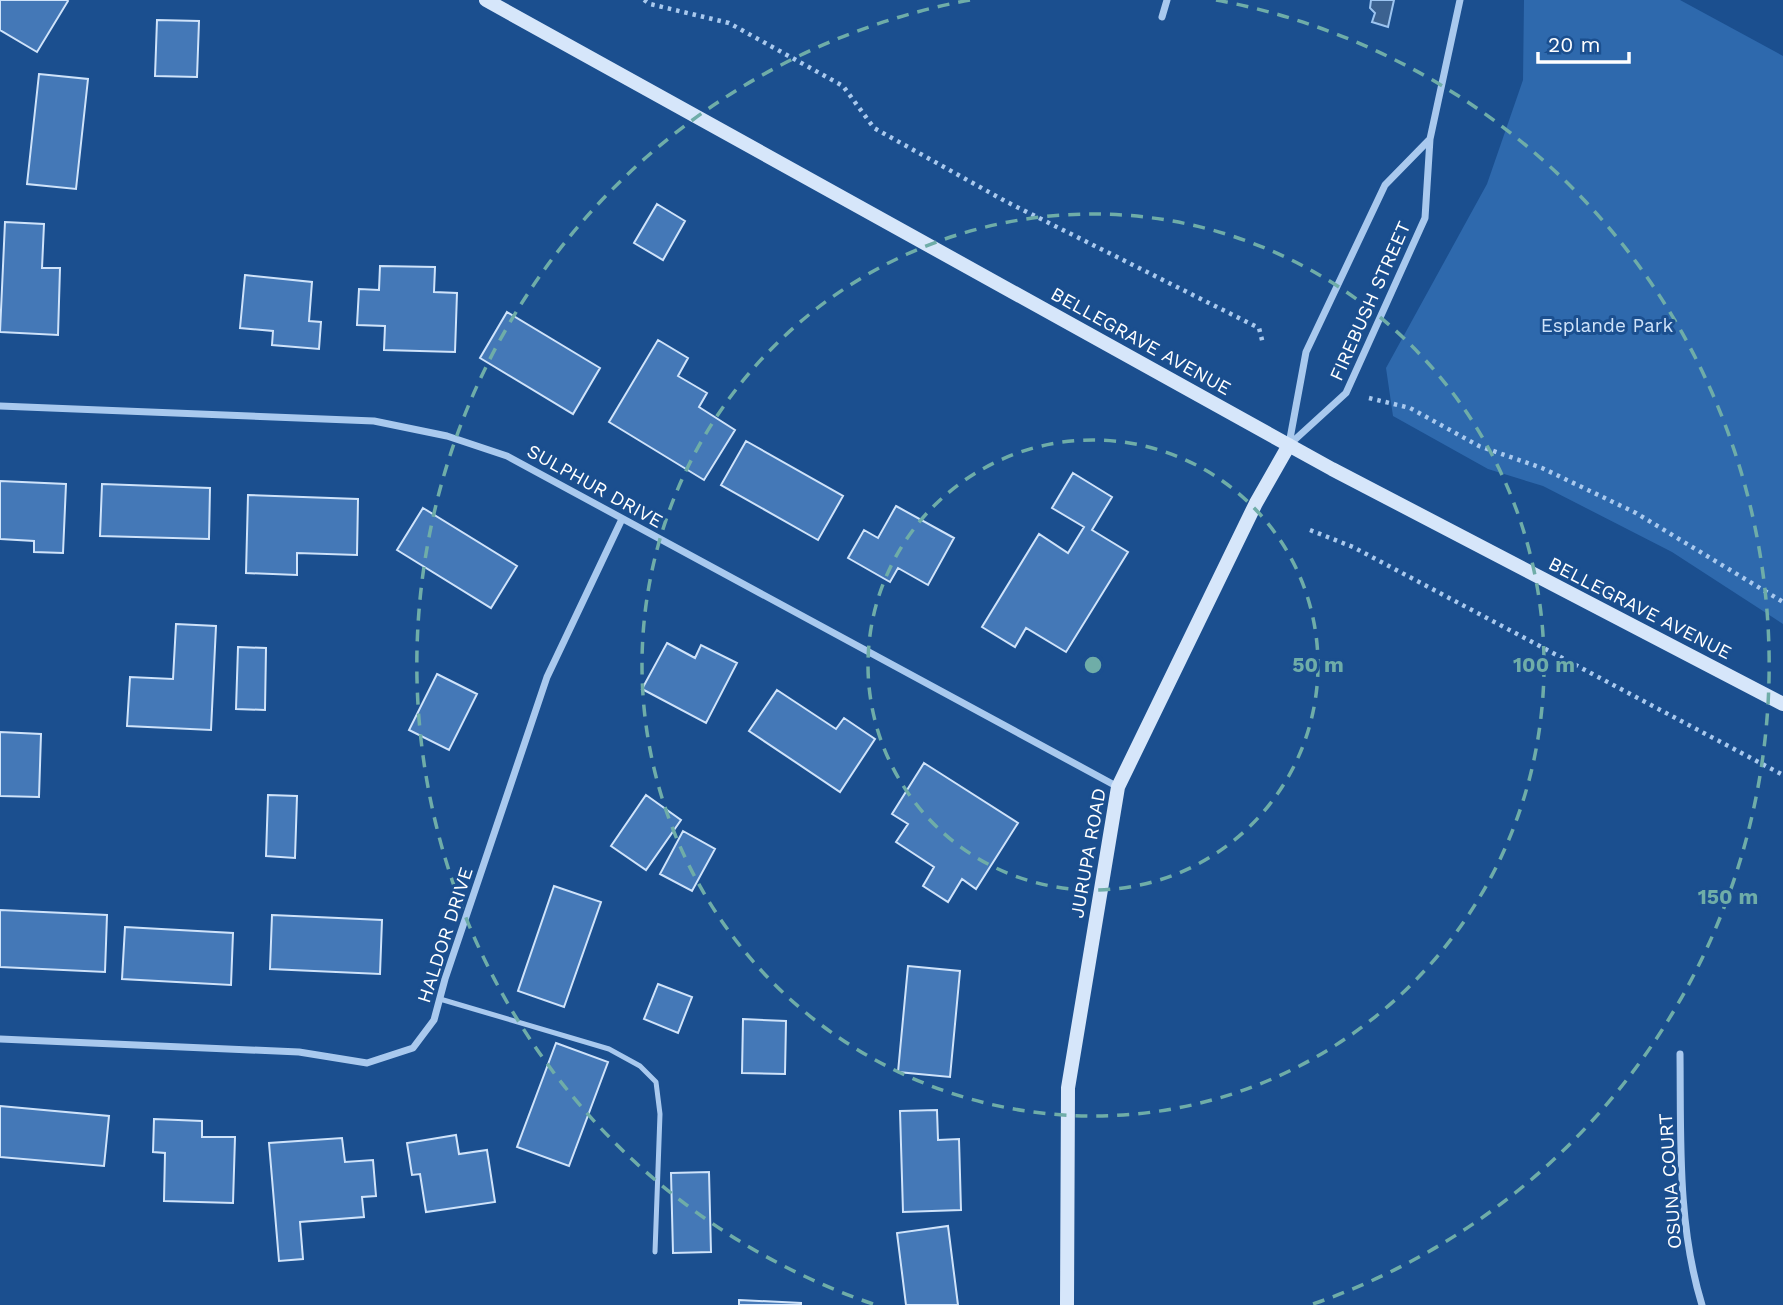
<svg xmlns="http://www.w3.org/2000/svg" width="1783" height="1305" font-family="'Work Sans',sans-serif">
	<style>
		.green { fill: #2e69ad }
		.water { fill: #3c6290; stroke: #9cc4f0; stroke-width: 2 }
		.building { fill: #4478b7; stroke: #cfe3fa; stroke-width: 2 }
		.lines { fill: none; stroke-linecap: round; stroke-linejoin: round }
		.path { stroke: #a9c9ee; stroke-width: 4.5; stroke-dasharray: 3.5 5; stroke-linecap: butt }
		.lane { stroke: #a9c9ee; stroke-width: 5 }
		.street { stroke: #a9c9ee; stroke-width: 7 }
		.secondary { stroke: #d6e6fa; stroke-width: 14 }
		.ring { fill: none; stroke: #6fada8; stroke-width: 3.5; stroke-dasharray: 12 9 }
		.labels { text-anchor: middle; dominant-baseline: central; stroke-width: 6; stroke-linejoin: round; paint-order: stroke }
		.street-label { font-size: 19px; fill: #fff; stroke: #1b4f8f }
		.park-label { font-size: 19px; fill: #cfe3fa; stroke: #1b4f8f }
		.centre { fill: #6fada8; stroke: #1b4f8f; stroke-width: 3.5 }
		.ring-label { font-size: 21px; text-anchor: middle; font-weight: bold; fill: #6fada8; stroke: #1b4f8f; stroke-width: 6; stroke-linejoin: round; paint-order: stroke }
	</style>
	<rect width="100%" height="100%" fill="#1b4f8f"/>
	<path class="green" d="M 1524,0 L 1680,0 L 1783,56 L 1783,624 L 1672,552 L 1543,486 L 1488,469 L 1393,416 L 1386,368 L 1487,184 L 1523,80 Z"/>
	<path class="water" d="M 1371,0 L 1394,0 L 1388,27 L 1372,22 L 1375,13 L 1370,8 Z"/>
	<path class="building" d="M 0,0 L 67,0 L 68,1 L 37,52 L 0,30 Z
		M 157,20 L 199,21 L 197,77 L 155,76 Z
		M 39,74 L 88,79 L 76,189 L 27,184 Z
		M 657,204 L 685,221 L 663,260 L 634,243 Z
		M 5,222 L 44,224 L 42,268 L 60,268 L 58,335 L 0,332 Z
		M 380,266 L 435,267 L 434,292 L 457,293 L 455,352 L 384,350 L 385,326 L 357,325 L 359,289 L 379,290 Z
		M 245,275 L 312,282 L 309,321 L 321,322 L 319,349 L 272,345 L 273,331 L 240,328 Z
		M 507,312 L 600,368 L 573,414 L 480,358 Z
		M 658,340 L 688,358 L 678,376 L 707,393 L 699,407 L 735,430 L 704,480 L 609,422 Z
		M 746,441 L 843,496 L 818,540 L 721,485 Z
		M 1073,473 L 1112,497 L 1092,530 L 1128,552 L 1066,652 L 1026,628 L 1015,647 L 982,627 L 1039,534 L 1068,553 L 1084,527 L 1052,508 Z
		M 0,481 L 66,484 L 63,553 L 34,552 L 34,541 L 0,539 Z
		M 102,484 L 210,488 L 209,539 L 100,536 Z
		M 248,495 L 358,499 L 357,555 L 297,553 L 297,575 L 246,573 Z
		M 896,506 L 954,538 L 928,585 L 898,568 L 890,582 L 848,558 L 864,530 L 878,538 Z
		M 423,508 L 517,566 L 491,608 L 397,550 Z
		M 176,624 L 216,626 L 211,730 L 127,726 L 130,677 L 173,679 Z
		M 667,643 L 695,658 L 701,645 L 737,663 L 706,723 L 642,689 Z
		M 238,647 L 266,648 L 265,710 L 236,709 Z
		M 437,674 L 477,694 L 449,750 L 409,730 Z
		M 777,690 L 836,729 L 844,718 L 875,739 L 840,792 L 749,731 Z
		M 0,732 L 41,734 L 39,797 L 0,796 Z
		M 924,763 L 1018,823 L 976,889 L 962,879 L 948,902 L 923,886 L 934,867 L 896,842 L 908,824 L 892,814 Z
		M 268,795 L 297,796 L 295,858 L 266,856 Z
		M 646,795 L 681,820 L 646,870 L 611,846 Z
		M 683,831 L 715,849 L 692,891 L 660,874 Z
		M 554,886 L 601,902 L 564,1007 L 518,991 Z
		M 0,910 L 107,915 L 105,972 L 0,967 Z
		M 272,915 L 382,920 L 380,974 L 270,969 Z
		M 125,927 L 233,933 L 231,985 L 122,979 Z
		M 908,966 L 960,971 L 950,1077 L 898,1072 Z
		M 658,984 L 692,997 L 678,1033 L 644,1019 Z
		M 743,1019 L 786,1021 L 785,1074 L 742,1073 Z
		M 556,1043 L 608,1062 L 569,1166 L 517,1147 Z
		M 0,1106 L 109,1116 L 104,1166 L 0,1157 Z
		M 937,1110 L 938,1140 L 959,1139 L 961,1210 L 903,1212 L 900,1111 Z
		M 154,1119 L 202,1121 L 202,1137 L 235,1137 L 233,1203 L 164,1201 L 165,1153 L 153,1152 Z
		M 456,1135 L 459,1154 L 487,1150 L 495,1202 L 426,1212 L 420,1174 L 412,1175 L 407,1143 Z
		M 342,1138 L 345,1162 L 373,1160 L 376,1196 L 362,1197 L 364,1217 L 300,1222 L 303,1259 L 279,1261 L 269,1143 Z
		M 709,1172 L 711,1252 L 673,1253 L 671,1173 Z
		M 948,1226 L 958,1305 L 906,1305 L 897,1233 Z
		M 739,1300 L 801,1303 L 801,1305 L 739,1305 Z"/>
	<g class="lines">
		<path class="path" d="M 644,0 L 650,4 L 729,23 L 843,86 L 874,128 L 1005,201 L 1259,328 L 1263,344
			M 1369,398 L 1410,408 L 1479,446 L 1542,468 L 1636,513 L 1783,602
			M 1310,530 L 1353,547 L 1783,775"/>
		<path class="lane" d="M 440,999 L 609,1049 L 640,1066 L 656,1082 L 660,1114 L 655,1252"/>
		<path class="street" d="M 1162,17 L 1167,0
			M 0,406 L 374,421 L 447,436 L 507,456 L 1118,787
			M 1289,444 L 1306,352 L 1385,185 L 1429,140
			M 1289,445 L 1346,393 L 1425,218 L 1430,139 L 1460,0
			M 0,1039 L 299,1052 L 367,1063 L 413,1048 L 434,1020 L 445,979 L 547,677 L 622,519
			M 1680,1054 C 1681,1138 1677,1224 1702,1305"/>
		<path class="secondary" d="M 486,0 L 1332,469 L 1783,704
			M 1067,1305 L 1068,1088 L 1118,787 L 1256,503 L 1289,445"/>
	</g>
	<g class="ring">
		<circle cx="1093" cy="665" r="225"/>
		<circle cx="1093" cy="665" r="451"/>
		<path d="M873 1304A676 676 0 0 1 970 0M1216 0A676 676 0 0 1 1313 1304"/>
	</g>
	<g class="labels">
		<g class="street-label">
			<text transform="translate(1370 301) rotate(-66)">FIREBUSH STREET</text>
			<text transform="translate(1141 341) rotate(29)">BELLEGRAVE AVENUE</text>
			<text transform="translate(595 486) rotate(29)">SULPHUR DRIVE</text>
			<text transform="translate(1640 608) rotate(27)">BELLEGRAVE AVENUE</text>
			<text transform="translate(1088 853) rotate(-80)">JURUPA ROAD</text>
			<text transform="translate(445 935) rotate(-72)">HALDOR DRIVE</text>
			<text transform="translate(1670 1181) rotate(-94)">OSUNA COURT</text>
		</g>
		<g class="park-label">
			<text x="1607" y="325">Esplande Park</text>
		</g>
	</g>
	<circle cx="1093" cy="665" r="10" class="centre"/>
	<g class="ring-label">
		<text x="1318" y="672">50 m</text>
		<text x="1544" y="672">100 m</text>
		<text x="1728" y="904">150 m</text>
	</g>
	<path d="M1538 52v10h91v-10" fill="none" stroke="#ffffff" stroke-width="3.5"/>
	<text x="1548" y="52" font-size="21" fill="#ffffff" stroke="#1b4f8f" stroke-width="5" paint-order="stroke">20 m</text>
</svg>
